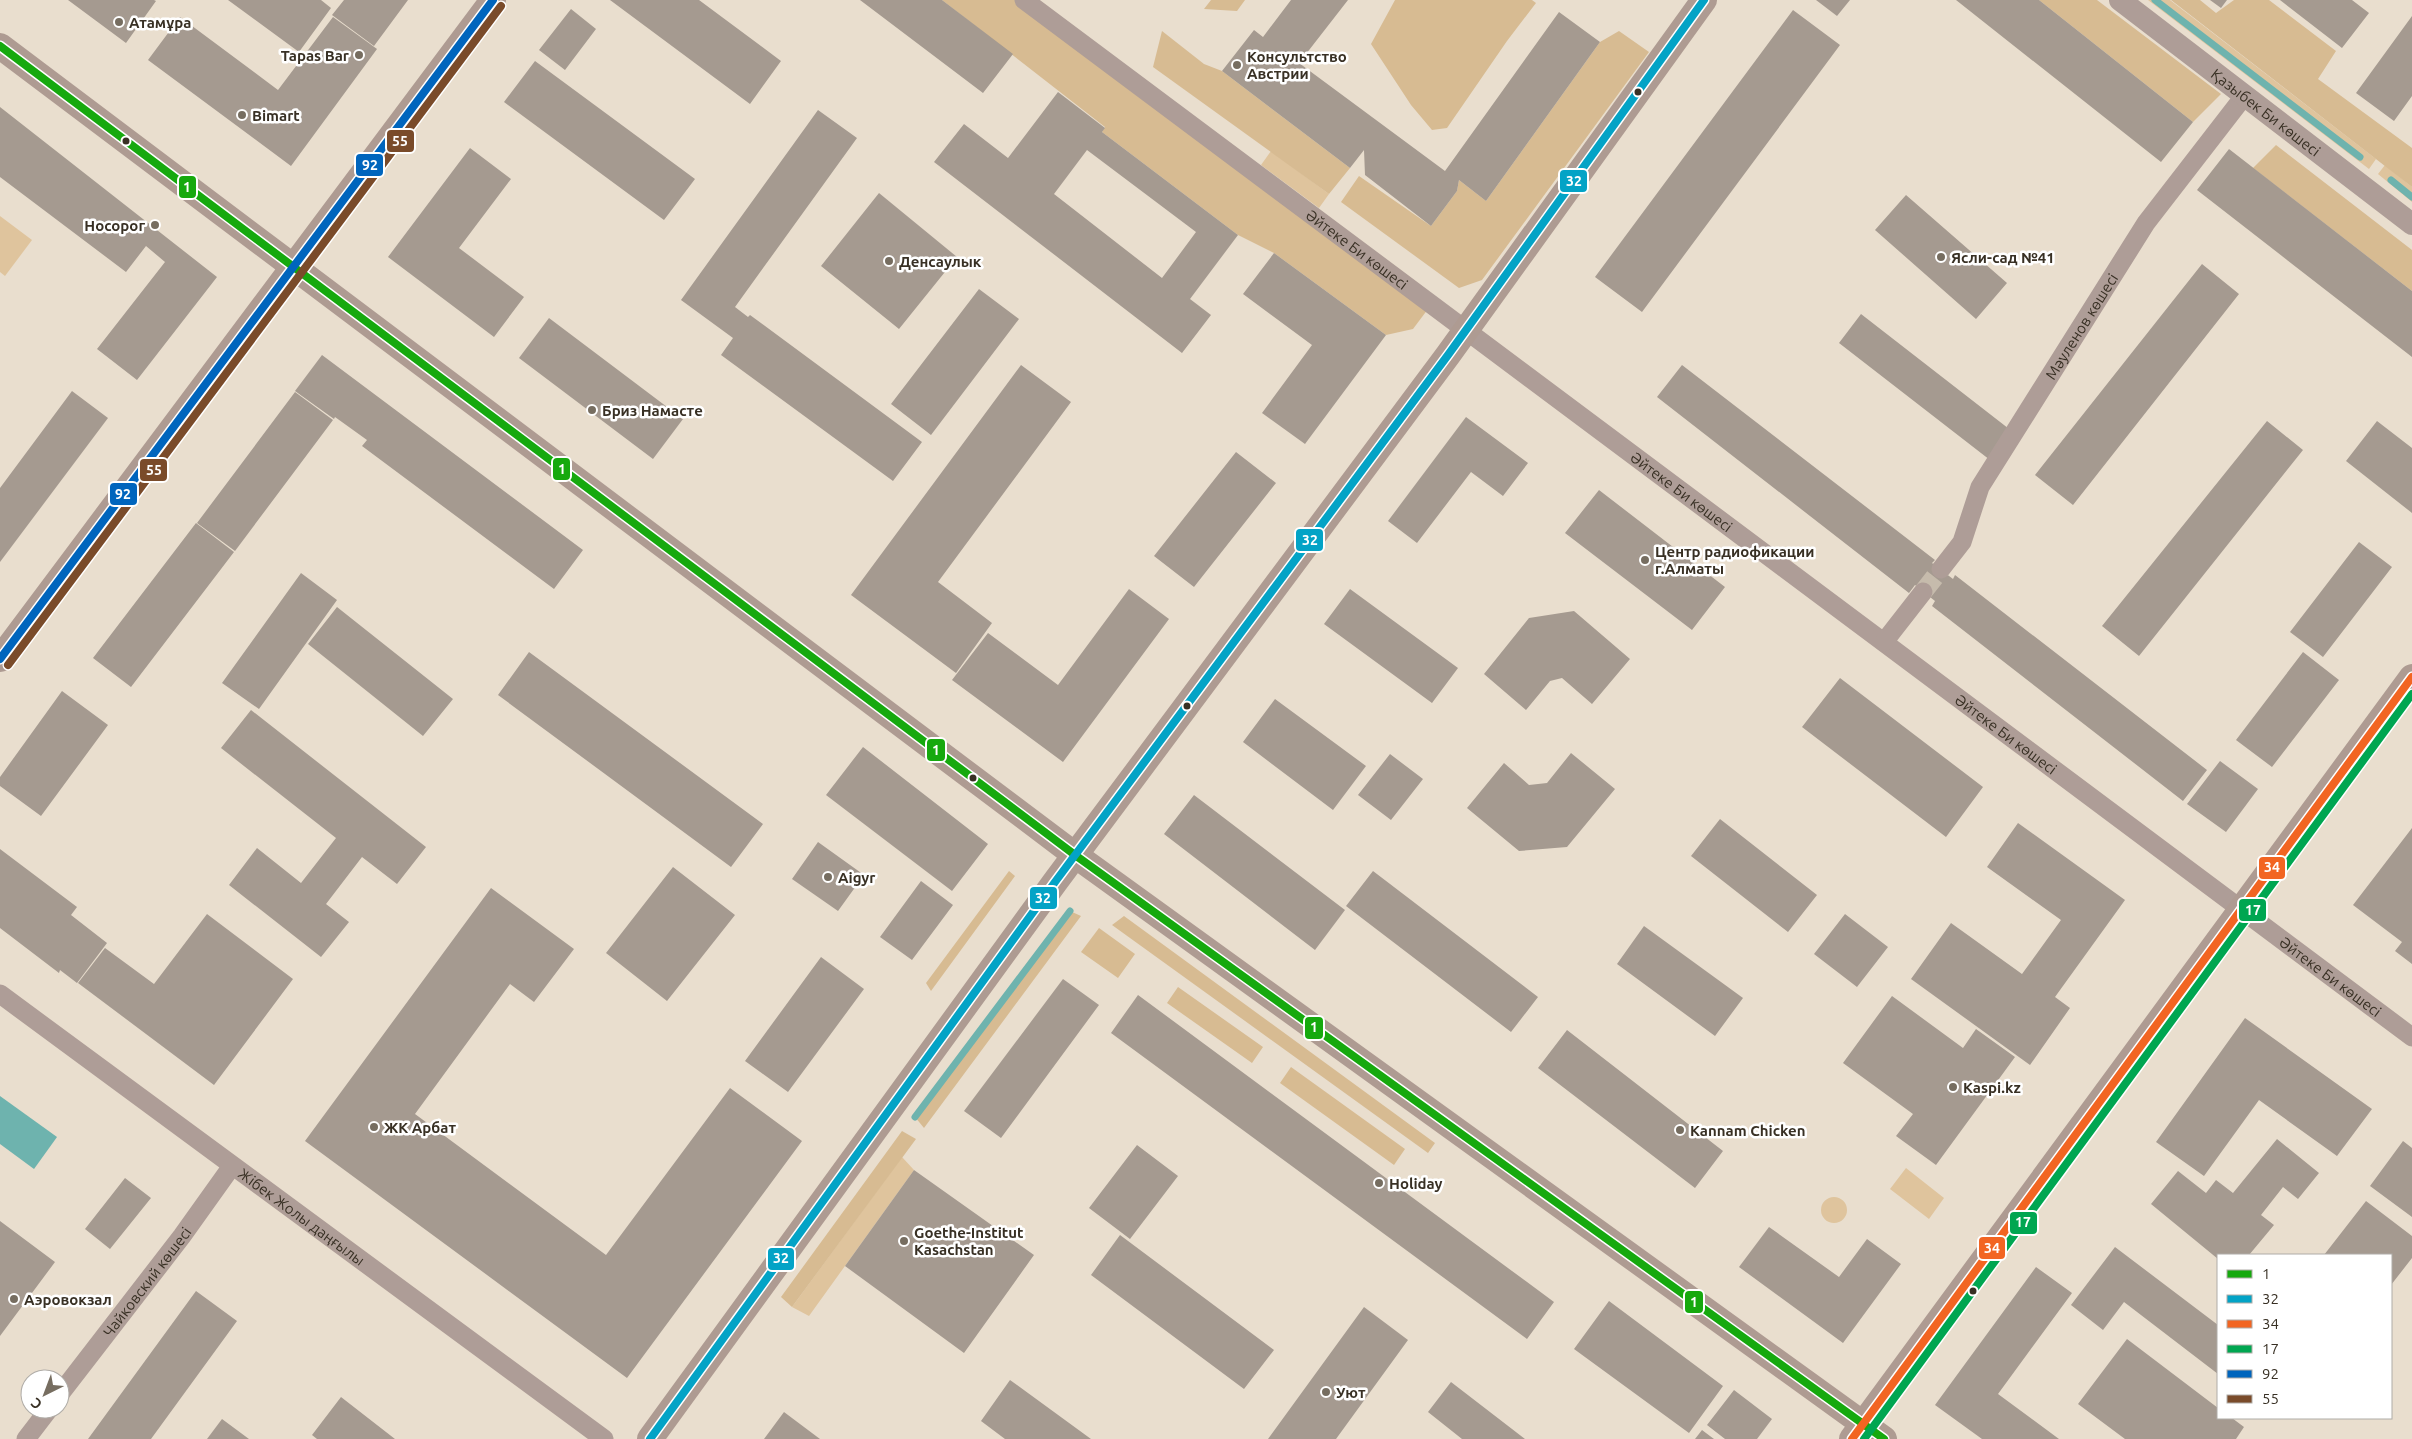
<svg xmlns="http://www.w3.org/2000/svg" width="2412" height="1439" font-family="Ubuntu,sans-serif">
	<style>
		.green { fill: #dfc49d }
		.forest { fill: #d7bb92 }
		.water { fill: #6eb3ae }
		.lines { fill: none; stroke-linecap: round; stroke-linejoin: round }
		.stream { stroke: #6eb3ae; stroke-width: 7 }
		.building { fill: #a59a90; fill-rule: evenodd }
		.minor-tunnel { stroke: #c6bbac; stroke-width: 19; stroke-dasharray: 19 9; stroke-linecap: butt }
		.minor { stroke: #ae9d97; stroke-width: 19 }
		.tertiary { stroke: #ae9d97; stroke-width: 22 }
		.secondary { stroke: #ae9b92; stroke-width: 26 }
		.bus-1-casing { stroke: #fff; stroke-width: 11 }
		.bus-2-casing { stroke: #fff; stroke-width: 11 }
		.bus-3-casing { stroke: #fff; stroke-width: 11 }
		.bus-4-casing { stroke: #fff; stroke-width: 11 }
		.bus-5-casing { stroke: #fff; stroke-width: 11 }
		.bus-6-casing { stroke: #fff; stroke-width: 11 }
		.bus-1 { stroke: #16a90e; stroke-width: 8 }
		.bus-2 { stroke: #03a3c6; stroke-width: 8 }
		.bus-3 { stroke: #f26522; stroke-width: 8 }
		.bus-4 { stroke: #00a651; stroke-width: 8 }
		.bus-5 { stroke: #0065bd; stroke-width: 8 }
		.bus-6 { stroke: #7a4b2a; stroke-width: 8 }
		.poi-dot { fill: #766d60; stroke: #fff; stroke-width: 2 }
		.bus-dot { fill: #383024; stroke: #fff; stroke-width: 2 }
		.labels { text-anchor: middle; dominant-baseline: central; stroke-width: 5; stroke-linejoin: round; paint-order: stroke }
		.poi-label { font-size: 15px; font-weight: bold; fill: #383024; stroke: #fff; text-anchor: start }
		.street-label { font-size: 15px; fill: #383024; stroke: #fff }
		.line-badge { stroke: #fff; stroke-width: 2 }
		.badge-label { font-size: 14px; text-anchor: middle; font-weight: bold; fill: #fff }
	</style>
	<rect width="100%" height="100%" fill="#e9dece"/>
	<path class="green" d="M 2148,0 L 2170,0 L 2376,159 L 2369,169 Z
		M 1271,151 L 1329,194 L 1319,208 L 1261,165 Z
		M 2385,165 L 2412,187 L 2412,202 L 2378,174 Z
		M 0,216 L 32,240 L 5,276 L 0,272 Z
		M 902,1157 L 914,1170 L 809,1316 L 792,1307 Z
		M 1906,1168 L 1944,1198 L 1929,1219 L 1890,1189 Z
		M1821 1210a13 13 0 1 1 26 0a13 13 0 1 1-26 0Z"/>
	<path class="forest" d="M 942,0 L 1024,0 L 1431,305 L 1413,329 L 1386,335 L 1274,253 L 1238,235 L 1102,132 L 1105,127 Z
		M 1211,0 L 1245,0 L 1237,11 L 1204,9 Z
		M 1395,0 L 1532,0 L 1536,3 L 1507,41 L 1447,128 L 1432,130 L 1411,105 L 1371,44 Z
		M 2039,0 L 2097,0 L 2221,94 L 2193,122 Z
		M 2171,0 L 2200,0 L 2216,13 L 2234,0 L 2269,0 L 2336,51 L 2318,79 L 2412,148 L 2412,187 Z
		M 1162,31 L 1204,64 L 1222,71 L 1350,168 L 1329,194 L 1153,67 Z
		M 1619,31 L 1649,52 L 1482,280 L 1459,288 L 1341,202 L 1359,176 L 1431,226 L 1457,191 L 1459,180 L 1486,201 L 1600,42 Z
		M 2276,145 L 2412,250 L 2412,291 L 2253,168 Z
		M 1009,871 L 1015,876 L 931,991 L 926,983 Z
		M 1070,911 L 1081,916 L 924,1128 L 915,1117 Z
		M 1124,916 L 1435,1143 L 1428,1153 L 1112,925 Z
		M 1099,928 L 1135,954 L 1118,978 L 1081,952 Z
		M 1178,987 L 1263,1047 L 1252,1063 L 1167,1003 Z
		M 1291,1067 L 1405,1149 L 1394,1165 L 1280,1083 Z
		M 902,1131 L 916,1139 L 792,1307 L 781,1297 Z"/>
	<path class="water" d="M 0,1096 L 57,1137 L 34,1169 L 0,1144 Z"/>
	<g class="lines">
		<path class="stream" d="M 2155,0 L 2360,157
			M 2391,180 L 2412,197
			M 915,1117 L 1070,911"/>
	</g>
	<path class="building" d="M 68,0 L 154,0 L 156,1 L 126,43 Z
		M 228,0 L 321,0 L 331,8 L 299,52 Z
		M 344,0 L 408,0 L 374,46 L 332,15 Z
		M 610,0 L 699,0 L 781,61 L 750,104 Z
		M 860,0 L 942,0 L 1013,54 L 983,93 Z
		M 1291,0 L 1348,0 L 1299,63 L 1445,171 L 1559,12 L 1600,42 L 1486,201 L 1459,180 L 1457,191 L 1431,226 L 1365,175 L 1364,150 L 1350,168 L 1222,71 L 1254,30 L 1263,37 Z
		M 1816,0 L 1850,0 L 1837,16 Z
		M 1956,0 L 2039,0 L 2193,122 L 2161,162 Z
		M 2210,0 L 2227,0 L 2221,8 Z
		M 2280,0 L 2352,0 L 2369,13 L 2342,48 Z
		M 571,9 L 596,29 L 565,70 L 539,50 Z
		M 1793,10 L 1840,45 L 1642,312 L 1595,277 Z
		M 2412,16 L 2412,96 L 2394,121 L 2356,93 Z
		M 180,17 L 278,90 L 333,17 L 377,49 L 291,166 L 148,60 Z
		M 535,61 L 695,179 L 664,220 L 504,102 Z
		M 1058,92 L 1105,128 L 1102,132 L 1238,235 L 1190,299 L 1211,315 L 1182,353 L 934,162 L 964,124 L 1008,158 ZM 1087,150 L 1196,232 L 1162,278 L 1054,194 Z
		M 0,107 L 217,277 L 137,380 L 97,349 L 165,262 L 146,246 L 126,272 L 0,177 Z
		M 818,110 L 857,138 L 735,307 L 748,317 L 750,315 L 922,442 L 893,481 L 721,355 L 733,338 L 681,300 Z
		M 470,148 L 511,179 L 459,248 L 524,297 L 494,337 L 388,257 Z
		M 2229,149 L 2412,291 L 2412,357 L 2197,190 Z
		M 879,193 L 957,257 L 899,329 L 821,266 Z
		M 1906,195 L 2007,283 L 1976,319 L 1875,230 Z
		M 1274,253 L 1386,335 L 1305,444 L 1262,413 L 1312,345 L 1243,294 Z
		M 2202,264 L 2239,294 L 2073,505 L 2035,475 Z
		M 979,289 L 1019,319 L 931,435 L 891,404 Z
		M 1861,314 L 2013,432 L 1990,460 L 1839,343 Z
		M 549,318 L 683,419 L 653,459 L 519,358 Z
		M 322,355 L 583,550 L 554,589 L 362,446 L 367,440 L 335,417 L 334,419 L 295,391 Z
		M 1021,365 L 1071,402 L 938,582 L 992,623 L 956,673 L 851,595 Z
		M 1682,365 L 1935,560 L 1932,563 L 1953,579 L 1955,575 L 2207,770 L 2183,801 L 1932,606 L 1935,601 L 1915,585 L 1909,593 L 1657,397 Z
		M 72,391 L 108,418 L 0,562 L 0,488 Z
		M 295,392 L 333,420 L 235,551 L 197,523 Z
		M 1466,417 L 1528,463 L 1503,496 L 1471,472 L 1417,543 L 1388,521 Z
		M 2267,421 L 2303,450 L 2139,656 L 2102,626 Z
		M 2377,421 L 2412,448 L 2412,513 L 2346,461 Z
		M 1236,452 L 1276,483 L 1194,587 L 1154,556 Z
		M 1599,490 L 1725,587 L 1692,630 L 1565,533 Z
		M 196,523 L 234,552 L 131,687 L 93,658 Z
		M 2359,542 L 2392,567 L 2323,657 L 2290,632 Z
		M 301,573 L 337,600 L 259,709 L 222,683 Z
		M 1129,589 L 1169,619 L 1063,762 L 952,680 L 988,633 L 1058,685 Z
		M 1350,589 L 1458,668 L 1432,703 L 1324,624 Z
		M 337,607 L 453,699 L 423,736 L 308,644 Z
		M 1574,611 L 1630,659 L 1592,704 L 1562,678 L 1550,681 L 1526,710 L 1484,674 L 1529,618 Z
		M 529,652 L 763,824 L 731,867 L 498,695 Z
		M 2303,652 L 2339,680 L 2272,767 L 2236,740 Z
		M 1840,678 L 1983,787 L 1946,837 L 1802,727 Z
		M 62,691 L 108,725 L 41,816 L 0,786 L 0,777 Z
		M 1275,699 L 1366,766 L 1333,810 L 1243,742 Z
		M 251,710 L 426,847 L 397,884 L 362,857 L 326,904 L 349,922 L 321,957 L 229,885 L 257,848 L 301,883 L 336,838 L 221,748 Z
		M 863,747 L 988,844 L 952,891 L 826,795 Z
		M 1571,753 L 1615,789 L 1567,847 L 1519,851 L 1467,808 L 1504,763 L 1529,785 L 1547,783 Z
		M 1390,754 L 1423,779 L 1391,820 L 1358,795 Z
		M 2220,761 L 2258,789 L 2226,832 L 2187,804 Z
		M 1194,795 L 1345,910 L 1315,950 L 1164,834 Z
		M 1720,819 L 1817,895 L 1788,932 L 1691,856 Z
		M 2018,823 L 2125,900 L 2055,997 L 2070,1008 L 2030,1065 L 1911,979 L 1951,923 L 2022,974 L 2061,920 L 1987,867 Z
		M 2412,828 L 2412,964 L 2395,951 L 2402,942 L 2353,905 Z
		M 818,842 L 864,875 L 838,911 L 792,879 Z
		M 0,849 L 77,907 L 71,915 L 107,943 L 77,983 L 60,970 L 59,973 L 0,928 Z
		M 673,867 L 735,915 L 667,1001 L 606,953 Z
		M 1373,871 L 1538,997 L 1511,1032 L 1346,906 Z
		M 921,881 L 953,905 L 912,960 L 880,937 Z
		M 491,888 L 574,949 L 534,1002 L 510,984 L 415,1114 L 606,1255 L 730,1088 L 802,1141 L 627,1378 L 305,1141 Z
		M 207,914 L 293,979 L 214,1085 L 78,983 L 105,948 L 154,984 Z
		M 1845,914 L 1888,947 L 1857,987 L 1814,954 Z
		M 1644,926 L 1743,998 L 1715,1036 L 1617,964 Z
		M 821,957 L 864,989 L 788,1092 L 745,1061 Z
		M 1063,979 L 1099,1005 L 1001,1138 L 964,1111 Z
		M 1138,995 L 1554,1302 L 1527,1339 L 1111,1033 Z
		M 1892,996 L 1963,1048 L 1976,1029 L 2015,1057 L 1936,1165 L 1896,1136 L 1913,1114 L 1843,1063 Z
		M 2245,1018 L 2372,1109 L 2337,1156 L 2259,1100 L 2204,1176 L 2156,1142 Z
		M 1567,1030 L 1723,1151 L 1695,1188 L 1538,1068 Z
		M 2277,1139 L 2319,1173 L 2298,1199 L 2283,1187 L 2261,1215 L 2274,1225 L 2249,1255 L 2218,1255 L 2218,1259 L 2151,1204 L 2178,1171 L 2206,1193 L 2216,1180 L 2233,1193 Z
		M 2403,1141 L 2412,1148 L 2412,1217 L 2370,1186 Z
		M 1137,1145 L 1178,1176 L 1130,1239 L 1089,1208 Z
		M 914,1170 L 1034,1255 L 964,1353 L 845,1266 Z
		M 125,1178 L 151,1198 L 110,1249 L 85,1229 Z
		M 2366,1201 L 2412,1236 L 2412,1258 L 2391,1285 L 2391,1255 L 2324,1255 Z
		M 0,1221 L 55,1262 L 0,1336 Z
		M 1769,1227 L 1839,1277 L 1867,1239 L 1901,1264 L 1843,1343 L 1739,1267 Z
		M 1120,1235 L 1274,1350 L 1244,1389 L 1091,1275 Z
		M 2115,1247 L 2218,1325 L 2218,1374 L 2124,1302 L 2103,1330 L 2071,1305 Z
		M 2036,1267 L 2072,1293 L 1998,1394 L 2059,1439 L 1982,1439 L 1935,1405 Z
		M 196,1291 L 237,1321 L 151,1439 L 88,1439 Z
		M 1609,1301 L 1723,1386 L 1689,1433 L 1574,1349 Z
		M 1364,1307 L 1408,1340 L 1336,1439 L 1268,1439 Z
		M 2127,1339 L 2218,1408 L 2218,1418 L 2232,1418 L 2244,1427 L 2236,1439 L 2125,1439 L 2078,1404 Z
		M 1010,1380 L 1091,1439 L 1005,1439 L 981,1421 Z
		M 1451,1382 L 1525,1439 L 1462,1439 L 1428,1412 Z
		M 1734,1390 L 1772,1419 L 1757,1439 L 1725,1439 L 1707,1425 Z
		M 341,1397 L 395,1439 L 317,1439 L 312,1435 Z
		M 784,1412 L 820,1439 L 764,1439 Z
		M 222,1419 L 249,1439 L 207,1439 Z
		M 1702,1430 L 1714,1439 L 1695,1439 Z"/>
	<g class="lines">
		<path class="minor-tunnel" d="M 1923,592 L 1941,569"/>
		<g class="minor">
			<path id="s1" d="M 1024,0 L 2412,1037"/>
			<path id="s2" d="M 1941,569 L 1962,542 L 1980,487 L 2146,223 L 2245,95"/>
			<path d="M 1884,642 L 1923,592"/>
			<path id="s3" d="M 0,994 L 604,1439"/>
			<path id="s4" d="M 60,1394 L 182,1236 L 232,1166"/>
			<path d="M 26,1439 L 49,1409"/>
		</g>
		<path class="tertiary" id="s5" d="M 2120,0 L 2412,224"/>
		<path class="secondary" d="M 0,46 L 1075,855 L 1884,1439
			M 0,659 L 493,0
			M 650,1439 L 1055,882 L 1448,355 L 1704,0
			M 1852,1439 L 2412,677"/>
		<g class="bus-1-casing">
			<path id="bus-1" d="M 0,46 L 1075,855 L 1884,1439"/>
		</g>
		<g class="bus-2-casing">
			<path id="bus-2" d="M 650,1439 L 1055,882 L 1448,355 L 1704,0"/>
		</g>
		<g class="bus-3-casing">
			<path id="bus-3" d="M 1852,1439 L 2412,677"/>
		</g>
		<g class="bus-4-casing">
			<path id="bus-4" d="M 1864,1439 L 2412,694"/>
		</g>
		<g class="bus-5-casing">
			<path id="bus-5" d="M 0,659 L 493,0"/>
		</g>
		<g class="bus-6-casing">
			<path id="bus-6" d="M 8,665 L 501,6"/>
		</g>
		<use href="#bus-1" class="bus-1"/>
		<use href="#bus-2" class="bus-2"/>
		<use href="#bus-3" class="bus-3"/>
		<use href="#bus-4" class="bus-4"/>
		<use href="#bus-5" class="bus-5"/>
		<use href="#bus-6" class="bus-6"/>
	</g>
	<g class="poi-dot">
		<circle cx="119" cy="22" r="5"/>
		<circle cx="359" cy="55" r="5"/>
		<circle cx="1237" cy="65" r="5"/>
		<circle cx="242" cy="115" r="5"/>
		<circle cx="155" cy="225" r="5"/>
		<circle cx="1941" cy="257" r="5"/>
		<circle cx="889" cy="261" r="5"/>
		<circle cx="592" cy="410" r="5"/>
		<circle cx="1645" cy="560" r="5"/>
		<circle cx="828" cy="877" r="5"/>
		<circle cx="1953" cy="1087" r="5"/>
		<circle cx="374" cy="1127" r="5"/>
		<circle cx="1680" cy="1130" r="5"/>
		<circle cx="1379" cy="1183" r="5"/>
		<circle cx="904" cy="1241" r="5"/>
		<circle cx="14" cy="1299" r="5"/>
		<circle cx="1326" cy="1392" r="5"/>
	</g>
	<g class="bus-dot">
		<circle cx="1638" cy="92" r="4.5"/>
		<circle cx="126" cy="141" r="4.5"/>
		<circle cx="1187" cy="706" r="4.5"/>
		<circle cx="973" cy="778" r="4.5"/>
		<circle cx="1973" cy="1291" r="4.5"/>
	</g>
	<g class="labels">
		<g class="poi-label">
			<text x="129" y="22">Атамұра</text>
			<text x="349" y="55" text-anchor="end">Tapas Bar</text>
			<text x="1247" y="56">Консультство<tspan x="1247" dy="17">Австрии</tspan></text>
			<text x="252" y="115">Bimart</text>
			<text x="145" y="225" text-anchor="end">Носорог</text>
			<text x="1951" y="257">Ясли-сад №41</text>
			<text x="899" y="261">Денсаулык</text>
			<text x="602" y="410">Бриз Намасте</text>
			<text x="1655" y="551">Центр радиофикации<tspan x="1655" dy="17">г.Алматы</tspan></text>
			<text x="838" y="877">Aigyr</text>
			<text x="1963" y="1087">Kaspi.kz</text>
			<text x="384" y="1127">ЖК Арбат</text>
			<text x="1690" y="1130">Kannam Chicken</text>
			<text x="1389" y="1183">Holiday</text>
			<text x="914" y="1232">Goethe-Institut<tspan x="914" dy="17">Kasachstan</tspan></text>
			<text x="24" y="1299">Аэровокзал</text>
			<text x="1336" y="1392">Уют</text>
		</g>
		<g class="street-label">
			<text stroke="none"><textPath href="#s5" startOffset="184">Қазыбек Би көшесі</textPath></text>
			<text stroke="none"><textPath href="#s1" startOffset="416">Әйтеке Би көшесі</textPath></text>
			<text stroke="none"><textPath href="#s2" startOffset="282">Мәуленов көшесі</textPath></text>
			<text stroke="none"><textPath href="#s1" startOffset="821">Әйтеке Би көшесі</textPath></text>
			<text stroke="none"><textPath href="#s1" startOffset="1226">Әйтеке Би көшесі</textPath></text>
			<text stroke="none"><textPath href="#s1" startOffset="1631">Әйтеке Би көшесі</textPath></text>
			<text stroke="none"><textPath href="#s3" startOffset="375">Жібек Жолы даңғылы</textPath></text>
			<text stroke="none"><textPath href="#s4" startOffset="142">Чайковский көшесі</textPath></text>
		</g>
	</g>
	<g class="line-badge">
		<rect x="386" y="129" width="29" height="24" rx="5" fill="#7a4b2a"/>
		<rect x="355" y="153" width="29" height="24" rx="5" fill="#0065bd"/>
		<rect x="1559" y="169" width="29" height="24" rx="5" fill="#03a3c6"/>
		<rect x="178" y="175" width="19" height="24" rx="5" fill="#16a90e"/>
		<rect x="552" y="457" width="19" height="24" rx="5" fill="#16a90e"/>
		<rect x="139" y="458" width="29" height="24" rx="5" fill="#7a4b2a"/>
		<rect x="109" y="482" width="29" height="24" rx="5" fill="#0065bd"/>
		<rect x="1295" y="528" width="29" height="24" rx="5" fill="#03a3c6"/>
		<rect x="926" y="738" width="20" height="24" rx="5" fill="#16a90e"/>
		<rect x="2258" y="856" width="28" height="24" rx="5" fill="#f26522"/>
		<rect x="1029" y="886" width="29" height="24" rx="5" fill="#03a3c6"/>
		<rect x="2238" y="898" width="29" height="24" rx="5" fill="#00a651"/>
		<rect x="1304" y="1016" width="20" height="24" rx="5" fill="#16a90e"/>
		<rect x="2009" y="1211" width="29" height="24" rx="5" fill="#00a651"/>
		<rect x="1978" y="1236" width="28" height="24" rx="5" fill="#f26522"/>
		<rect x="767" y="1247" width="28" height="24" rx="5" fill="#03a3c6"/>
		<rect x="1684" y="1290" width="20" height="24" rx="5" fill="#16a90e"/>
	</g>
	<g class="badge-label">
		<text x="400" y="146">55</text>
		<text x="370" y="170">92</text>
		<text x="1574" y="186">32</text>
		<text x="187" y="192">1</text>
		<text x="562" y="474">1</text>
		<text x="154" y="475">55</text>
		<text x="123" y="499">92</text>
		<text x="1310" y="545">32</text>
		<text x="936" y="755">1</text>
		<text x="2272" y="872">34</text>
		<text x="1043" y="903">32</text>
		<text x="2253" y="915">17</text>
		<text x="1314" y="1032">1</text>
		<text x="2023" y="1227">17</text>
		<text x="1992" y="1253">34</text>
		<text x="781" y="1263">32</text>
		<text x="1694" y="1307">1</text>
	</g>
	<rect x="2217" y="1254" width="175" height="165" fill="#ffffff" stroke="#afaca7"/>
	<rect x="2227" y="1270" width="25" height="8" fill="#16a90e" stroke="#afaca7"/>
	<text x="2262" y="1279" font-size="15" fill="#383024">1</text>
	<rect x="2227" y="1295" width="25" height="8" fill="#03a3c6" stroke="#afaca7"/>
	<text x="2262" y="1304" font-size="15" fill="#383024">32</text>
	<rect x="2227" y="1320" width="25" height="8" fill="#f26522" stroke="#afaca7"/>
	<text x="2262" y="1329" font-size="15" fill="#383024">34</text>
	<rect x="2227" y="1345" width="25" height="8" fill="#00a651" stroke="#afaca7"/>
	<text x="2262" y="1354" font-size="15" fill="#383024">17</text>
	<rect x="2227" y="1370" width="25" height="8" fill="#0065bd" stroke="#afaca7"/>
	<text x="2262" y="1379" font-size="15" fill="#383024">92</text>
	<rect x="2227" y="1395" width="25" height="8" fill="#7a4b2a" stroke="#afaca7"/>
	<text x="2262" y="1404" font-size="15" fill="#383024">55</text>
	<g transform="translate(45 1394) rotate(222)"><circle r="24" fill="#ffffff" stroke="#afaca7"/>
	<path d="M0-4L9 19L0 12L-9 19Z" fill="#766d60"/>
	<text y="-8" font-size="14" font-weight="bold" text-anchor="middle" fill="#383024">С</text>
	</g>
</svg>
